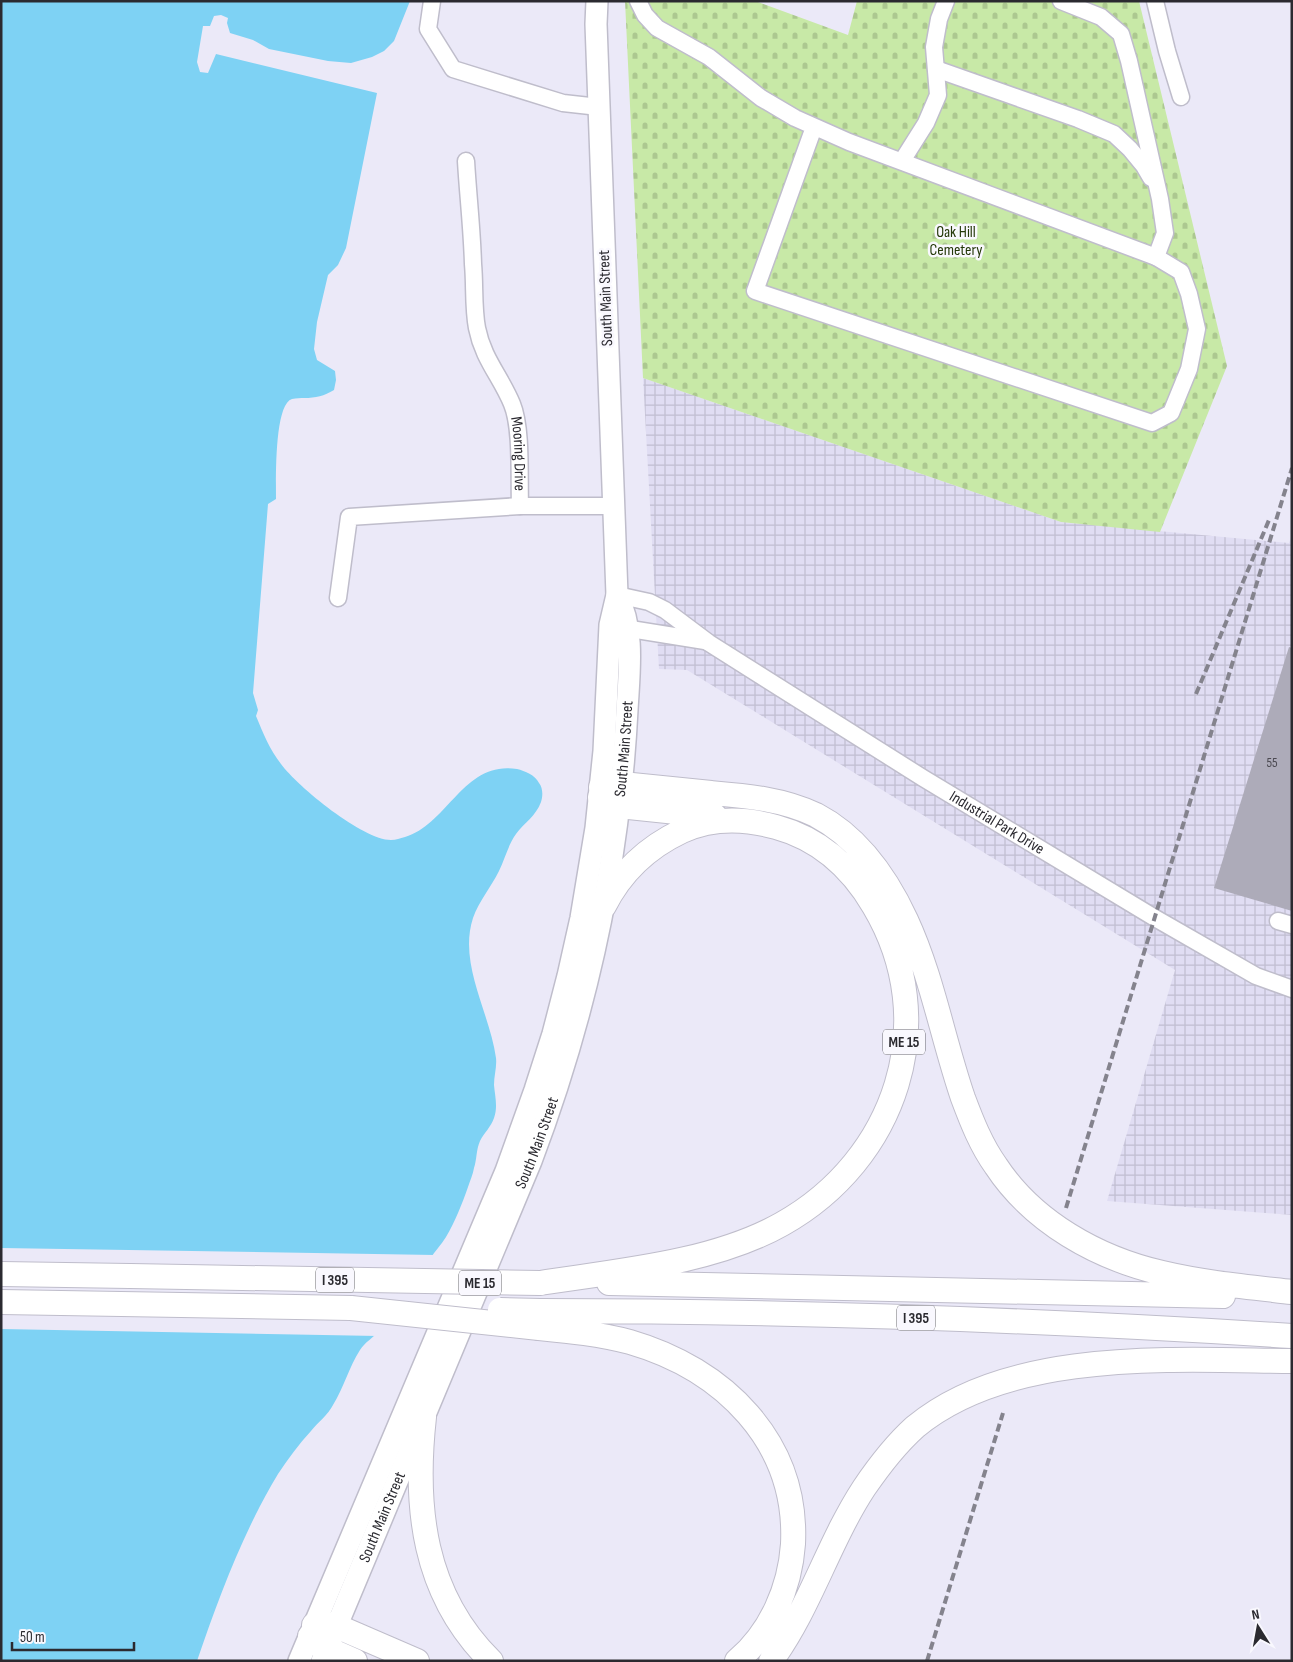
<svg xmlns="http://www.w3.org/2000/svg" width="1293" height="1662" font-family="'Sofia Sans Condensed',sans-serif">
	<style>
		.industrial { fill: url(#industrial-grid) }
		.cemetery { fill: url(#cemetery-stones) }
		.water { fill: #7ed2f4 }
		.pier { fill: #ebe9f8 }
		.building { fill: #adabb9 }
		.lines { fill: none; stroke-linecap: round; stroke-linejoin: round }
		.minor-casing { stroke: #bfbdcb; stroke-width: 19 }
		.major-casing { stroke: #bfbdcb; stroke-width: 24 }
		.highway-casing { stroke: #bfbdcb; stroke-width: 26 }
		.minor { stroke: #fff; stroke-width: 16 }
		.major { stroke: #fff; stroke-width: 21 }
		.highway { stroke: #fff; stroke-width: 24 }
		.rail { stroke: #84838d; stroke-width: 4; stroke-dasharray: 8 4; stroke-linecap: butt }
		.highway-bridge-casing { stroke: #bfbdcb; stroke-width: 26; stroke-linecap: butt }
		.highway-bridge { stroke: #fff; stroke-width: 24 }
		.labels { text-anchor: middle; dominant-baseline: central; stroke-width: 5; stroke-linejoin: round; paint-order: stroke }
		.number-label { font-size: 14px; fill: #4c4a52 }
		.shield { fill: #f9f8fe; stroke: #69686e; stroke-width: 1 }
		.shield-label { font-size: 15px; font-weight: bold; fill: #2b2a30 }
		.park-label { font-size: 16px; fill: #253909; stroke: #f9f8fe }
		.street-label { font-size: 16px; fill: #2b2a30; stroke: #f9f8fe }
	</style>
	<defs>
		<pattern id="industrial-grid" width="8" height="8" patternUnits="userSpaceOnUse" patternTransform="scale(1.25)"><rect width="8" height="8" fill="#e0ddf3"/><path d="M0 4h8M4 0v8" fill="none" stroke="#c0bed1"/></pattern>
		<pattern id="cemetery-stones" width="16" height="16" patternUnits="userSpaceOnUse" patternTransform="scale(1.25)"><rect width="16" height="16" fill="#c8e9a7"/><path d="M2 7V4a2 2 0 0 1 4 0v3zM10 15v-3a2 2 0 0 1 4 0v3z" fill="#acc890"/></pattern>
	</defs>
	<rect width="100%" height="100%" fill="#ebe9f8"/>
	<path class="industrial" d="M 643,378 L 1061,522 L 1289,543 L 1292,535 L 1292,1215 L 1107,1201 L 1175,970 L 687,670 L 659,669 Z"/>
	<path class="cemetery" d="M 625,1 L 755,1 L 848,35 L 857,1 L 1139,1 L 1227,366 L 1160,532 L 1061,522 L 643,378 Z"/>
	<path class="water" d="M 1,1 L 410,1 L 394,41 L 384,51 L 372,57 L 351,63 L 328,61 L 269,49 L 253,40 L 230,33 L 227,23 L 228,18 L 221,15 L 214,16 L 210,26 L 203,26 L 197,62 L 200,72 L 208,73 L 216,54 L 377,93 L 346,248 L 338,265 L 328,275 L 317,322 L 314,349 L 317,360 L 335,371 L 336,380 L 334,390 C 324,396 316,398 304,398 C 301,398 296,398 292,399 C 274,404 276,482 276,499 L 268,504 L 253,693 L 258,710 L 256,716 C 263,733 270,750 281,764 C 298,787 363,840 391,840 C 396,840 400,838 405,837 C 448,824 464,760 517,769 C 525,771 535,775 539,783 C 543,788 543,796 541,802 C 536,816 524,823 516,834 C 508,845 505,859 499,871 C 491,887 479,901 473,918 C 458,964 490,1013 496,1058 C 497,1067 494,1076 494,1085 C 495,1096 498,1107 494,1118 C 491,1127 484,1133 480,1141 C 476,1150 477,1159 474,1168 C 473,1174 470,1181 468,1187 C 462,1204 455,1222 446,1237 C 441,1245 435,1251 430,1259 C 422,1272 414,1287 405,1300 C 397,1311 388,1322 379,1331 C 373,1338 365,1342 360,1350 C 349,1367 344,1387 333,1405 C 328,1415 318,1422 311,1431 C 299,1444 288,1459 278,1474 C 243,1532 219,1597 197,1661 L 1,1661 Z"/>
	<path class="pier" d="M 1,1248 L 435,1255 L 407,1301 L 378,1336 L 1,1329 Z"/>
	<path class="building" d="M 1289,647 L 1292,648 L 1292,911 L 1214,888 Z"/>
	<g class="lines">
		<g class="minor-casing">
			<g id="minor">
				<path d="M 432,1 L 428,29 L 453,69 L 563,103 L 599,107"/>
				<path d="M 638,1 L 645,15 L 657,28 L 709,57 L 761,98 L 795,118 L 849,142 L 1156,257 L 1181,272 L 1189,294 L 1197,329 L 1189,369 L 1171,413 L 1152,423 L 755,291 L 814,127"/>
				<path d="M 1061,1 L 1101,17 L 1121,34 L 1129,61 L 1160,199 L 1165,233 L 1156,257"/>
				<path d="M 1155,1 L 1167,51 L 1181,97"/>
				<path d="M 936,69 L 1078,119 L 1114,134 L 1130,149 L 1144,166 L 1151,178"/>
				<path id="s1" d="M 466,161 C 468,195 472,229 473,264 C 475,285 473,307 477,328 C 483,359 501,377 512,404 C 522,428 519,479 520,506"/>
				<path d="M 902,161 L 926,123 L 938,95 L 934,47 L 939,19 L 946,1"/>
				<path id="s2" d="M 617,595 L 649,602 L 665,610 L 709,643 L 923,778 L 1155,918 L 1256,976 L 1292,989"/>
				<path d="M 338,598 L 349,517 L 520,506 L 614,506"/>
				<path d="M 618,627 L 705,641"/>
				<path d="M 1278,921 L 1292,925"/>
			</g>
		</g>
		<g class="major-casing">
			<g id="major">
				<path d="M 299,1661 L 506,1171 L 535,1090 L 553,1034 L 568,976 L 581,918 L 596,828 L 604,751 L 610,625 L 617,595 L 596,24 L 597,1"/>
				<path id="s3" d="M 322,1661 L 531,1161 C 586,1016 619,865 627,710 C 629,673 635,629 617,595"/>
			</g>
		</g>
		<g class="highway-casing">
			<path id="highway" d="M 601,787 L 610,784 L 622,784 C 651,787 681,790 711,793 C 746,796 783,799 816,815 C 858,837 886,877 906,920 C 932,976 943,1040 963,1098 C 972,1122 981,1145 996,1166 C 1033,1222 1097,1258 1162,1273 C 1204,1283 1248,1287 1292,1292
				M 600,797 L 609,803 L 619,806 L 715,816
				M 1,1274 L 130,1276
				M 540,1283 C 617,1271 713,1263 782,1224 C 896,1160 943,1022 874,906 C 851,867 820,839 776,827 C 744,818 713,817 682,831 C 648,847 621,872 604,906
				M 609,1283 L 1223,1296
				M 1,1302 L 351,1308
				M 540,1311 C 790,1311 1042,1320 1292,1336
				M 539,1328 C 570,1331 600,1334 630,1342 C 723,1369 798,1441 793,1544 C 790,1588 771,1632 737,1661
				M 424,1417 C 414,1507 423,1594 491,1661
				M 314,1625 L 325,1624 L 336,1626 L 417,1661
				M 310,1636 L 321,1646 L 355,1661
				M 771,1661 C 810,1608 828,1543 864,1488 C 879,1466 895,1445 915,1427 C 1010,1348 1175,1360 1292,1361"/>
		</g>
		<use href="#minor" class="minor"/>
		<use href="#major" class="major"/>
		<use href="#highway" class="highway"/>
		<path class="rail" d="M 1196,694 L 1269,520
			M 1066,1208 L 1292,468
			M 927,1661 L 1003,1413"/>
		<g class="highway-bridge-casing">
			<path id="highway-bridge" d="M 130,1276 L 540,1283
				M 351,1308 L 539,1328
				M 500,1310 L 540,1311"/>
		</g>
		<use href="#highway-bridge" class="highway-bridge"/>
	</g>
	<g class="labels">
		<g class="number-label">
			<text x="1272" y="762">55</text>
		</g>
		<g class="shield">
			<rect x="883" y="1029.5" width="42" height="25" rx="4"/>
			<rect x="316" y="1267.5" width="38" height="25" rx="4"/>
			<rect x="459" y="1270.5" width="42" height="25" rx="4"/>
			<rect x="897" y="1305.5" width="38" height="25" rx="4"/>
		</g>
		<g class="shield-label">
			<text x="904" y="1042">ME 15</text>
			<text x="335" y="1280">I 395</text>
			<text x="480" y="1283">ME 15</text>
			<text x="916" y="1318">I 395</text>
		</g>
		<g class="park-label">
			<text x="956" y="232">Oak Hill<tspan x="956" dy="18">Cemetery</tspan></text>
		</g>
		<g class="street-label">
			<text transform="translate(606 298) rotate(-92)">South Main Street</text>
			<text stroke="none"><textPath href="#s1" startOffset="302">Mooring Drive</textPath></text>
			<text stroke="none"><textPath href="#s3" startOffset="966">South Main Street</textPath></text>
			<text stroke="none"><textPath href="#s2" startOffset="445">Industrial Park Drive</textPath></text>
			<text stroke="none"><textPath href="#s3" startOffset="561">South Main Street</textPath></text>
			<text stroke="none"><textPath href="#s3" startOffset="156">South Main Street</textPath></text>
		</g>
	</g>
	<rect width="1293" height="1662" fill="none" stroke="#2b2a30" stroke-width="5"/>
	<g transform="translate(1258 1627) rotate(349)" stroke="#f9f8fe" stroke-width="4" paint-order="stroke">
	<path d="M0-4L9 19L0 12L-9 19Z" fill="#2b2a30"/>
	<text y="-8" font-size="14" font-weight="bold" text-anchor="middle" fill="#2b2a30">N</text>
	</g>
	<path d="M12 1642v8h122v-8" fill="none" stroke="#2b2a30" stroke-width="2.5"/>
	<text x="20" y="1642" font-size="15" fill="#2b2a30" stroke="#f9f8fe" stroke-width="4" paint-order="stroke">50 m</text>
</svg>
